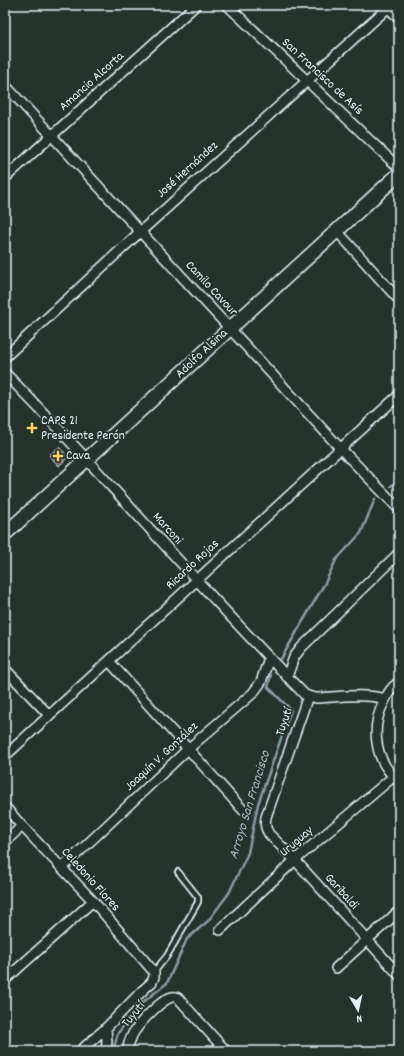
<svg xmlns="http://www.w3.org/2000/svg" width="404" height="1056" font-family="Dekko,sans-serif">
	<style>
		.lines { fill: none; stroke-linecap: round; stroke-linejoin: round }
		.stream { stroke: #889ea5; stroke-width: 2.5 }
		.building { fill: url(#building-hatch); stroke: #e8f1f8 }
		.lane-casing { stroke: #e8f1f8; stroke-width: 8 }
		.street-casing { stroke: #e8f1f8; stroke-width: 12 }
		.secondary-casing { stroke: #e8f1f8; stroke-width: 16 }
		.lane { stroke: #26332d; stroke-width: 4.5 }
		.street { stroke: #26332d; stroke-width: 9 }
		.secondary { stroke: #26332d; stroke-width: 13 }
		.poi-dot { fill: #ffd166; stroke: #26332d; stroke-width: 1.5 }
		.labels { text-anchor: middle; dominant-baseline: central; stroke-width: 3.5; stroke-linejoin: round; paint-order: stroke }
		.street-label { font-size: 13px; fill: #e8f1f8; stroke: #26332d }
		.poi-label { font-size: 13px; fill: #e8f1f8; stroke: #26332d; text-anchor: start }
		.water-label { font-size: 14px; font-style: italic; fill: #a8bac1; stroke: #26332d }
	</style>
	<defs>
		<pattern id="building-hatch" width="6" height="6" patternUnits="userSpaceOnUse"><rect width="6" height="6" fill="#70645b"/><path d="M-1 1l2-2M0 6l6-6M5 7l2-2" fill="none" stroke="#847b73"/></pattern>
	</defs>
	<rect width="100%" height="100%" fill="#26332d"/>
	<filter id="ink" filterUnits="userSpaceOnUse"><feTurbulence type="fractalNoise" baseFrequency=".025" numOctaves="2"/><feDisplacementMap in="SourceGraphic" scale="8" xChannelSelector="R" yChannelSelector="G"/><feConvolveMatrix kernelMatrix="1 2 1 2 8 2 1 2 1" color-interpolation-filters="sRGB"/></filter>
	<g filter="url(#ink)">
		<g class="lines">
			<path class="stream" d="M 391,486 L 399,480
				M 281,659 L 325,583 L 336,560 L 361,533 L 375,499
				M 113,1051 L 118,1033 L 142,1003 L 167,983 L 187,939 L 208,921 L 229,893 L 248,853 L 258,804 L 291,710 L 268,687 L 271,675"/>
		</g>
		<path class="building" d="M 59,447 L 68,457 L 59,466 L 49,455 Z"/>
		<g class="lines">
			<g class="lane-casing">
				<path id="lane" d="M 154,972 L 167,956 L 198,902 L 198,897 L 178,872"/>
			</g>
			<g class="street-casing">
				<path id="street" d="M 227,5 L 399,168
					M 385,5 L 399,18
					M 5,85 L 340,448 L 399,509
					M 5,178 L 196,5
					M 337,231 L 399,300
					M 5,357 L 140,232 L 391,5
					M 5,373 C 33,402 61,431 88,461 C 159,539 230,618 304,694 L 308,696 L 316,698 C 336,697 367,693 385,699
					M 109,661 L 243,810
					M 5,669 L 49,715
					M 287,677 L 294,657 L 302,647 L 399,553
					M 399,682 C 392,687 387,694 384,702 C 370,728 375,763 399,781
					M 308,696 L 266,817 C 265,824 265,828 269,834 L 295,860 L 399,975
					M 5,756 L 399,395
					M 5,807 L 22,826 L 93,901 L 154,972 L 154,977 L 152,982 L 143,990 L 106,1028 L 80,1051
					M 5,842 L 22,826
					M 62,868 L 188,749 L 253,693 L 261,682 L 269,658
					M 220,930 L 295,860 L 393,777
					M 336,968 L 399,911
					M 5,980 L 93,901
					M 106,1028 L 107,1042 L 106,1051
					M 127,1051 C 129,1043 131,1034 137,1028 C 142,1020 164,998 172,997 C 175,996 176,997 178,998 L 226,1051"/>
			</g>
			<g class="secondary-casing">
				<path id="secondary" d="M 5,534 L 399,174"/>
			</g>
			<use href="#lane" class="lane"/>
			<use href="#street" class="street"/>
			<use href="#secondary" class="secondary"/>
		</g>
	</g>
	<g class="poi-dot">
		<path d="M30 422h4v4h4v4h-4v4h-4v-4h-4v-4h4z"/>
		<path d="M56 450h4v4h4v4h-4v4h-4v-4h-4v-4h4z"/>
	</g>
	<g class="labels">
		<g class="street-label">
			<text transform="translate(322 77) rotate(43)">San Francisco de Asís</text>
			<text transform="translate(92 82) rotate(-42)">Amancio Alcorta</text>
			<text transform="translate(188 170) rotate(-42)">José Hernández</text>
			<text transform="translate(211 289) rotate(47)">Camilo Cavour</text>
			<text transform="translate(202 354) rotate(-43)">Adolfo Alsina</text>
			<text transform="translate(167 529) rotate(48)">Marconi</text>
			<text transform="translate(193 565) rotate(-43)">Ricardo Rojas</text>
			<text transform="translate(285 722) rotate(-71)">Tuyutí</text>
			<text transform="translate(162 757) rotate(-43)">Joaquín V. González</text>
			<text transform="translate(297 842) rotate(-41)">Uruguay</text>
			<text transform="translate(90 880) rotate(48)">Celedonio Flores</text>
			<text transform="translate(341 892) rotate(48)">Garibaldi</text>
			<text transform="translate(134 1015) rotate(-51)">Tuyutí</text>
		</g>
		<g class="poi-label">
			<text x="41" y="421">CAPS 21<tspan x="41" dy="15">Presidente Perón</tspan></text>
			<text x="66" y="456">Cava</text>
		</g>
		<g class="water-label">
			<text transform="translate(250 805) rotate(-73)">Arroyo San Francisco</text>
		</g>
	</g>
	<rect width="404" height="1056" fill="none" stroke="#26332d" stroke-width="20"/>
	<rect x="10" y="10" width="384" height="1036" fill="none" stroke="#e8f1f8" stroke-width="1.5" filter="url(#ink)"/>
	<g transform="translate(358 1010) rotate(171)" stroke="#26332d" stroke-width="3" paint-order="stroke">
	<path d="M0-3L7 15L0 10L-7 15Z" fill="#e8f1f8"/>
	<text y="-6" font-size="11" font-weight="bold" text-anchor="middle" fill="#e8f1f8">N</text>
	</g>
</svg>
